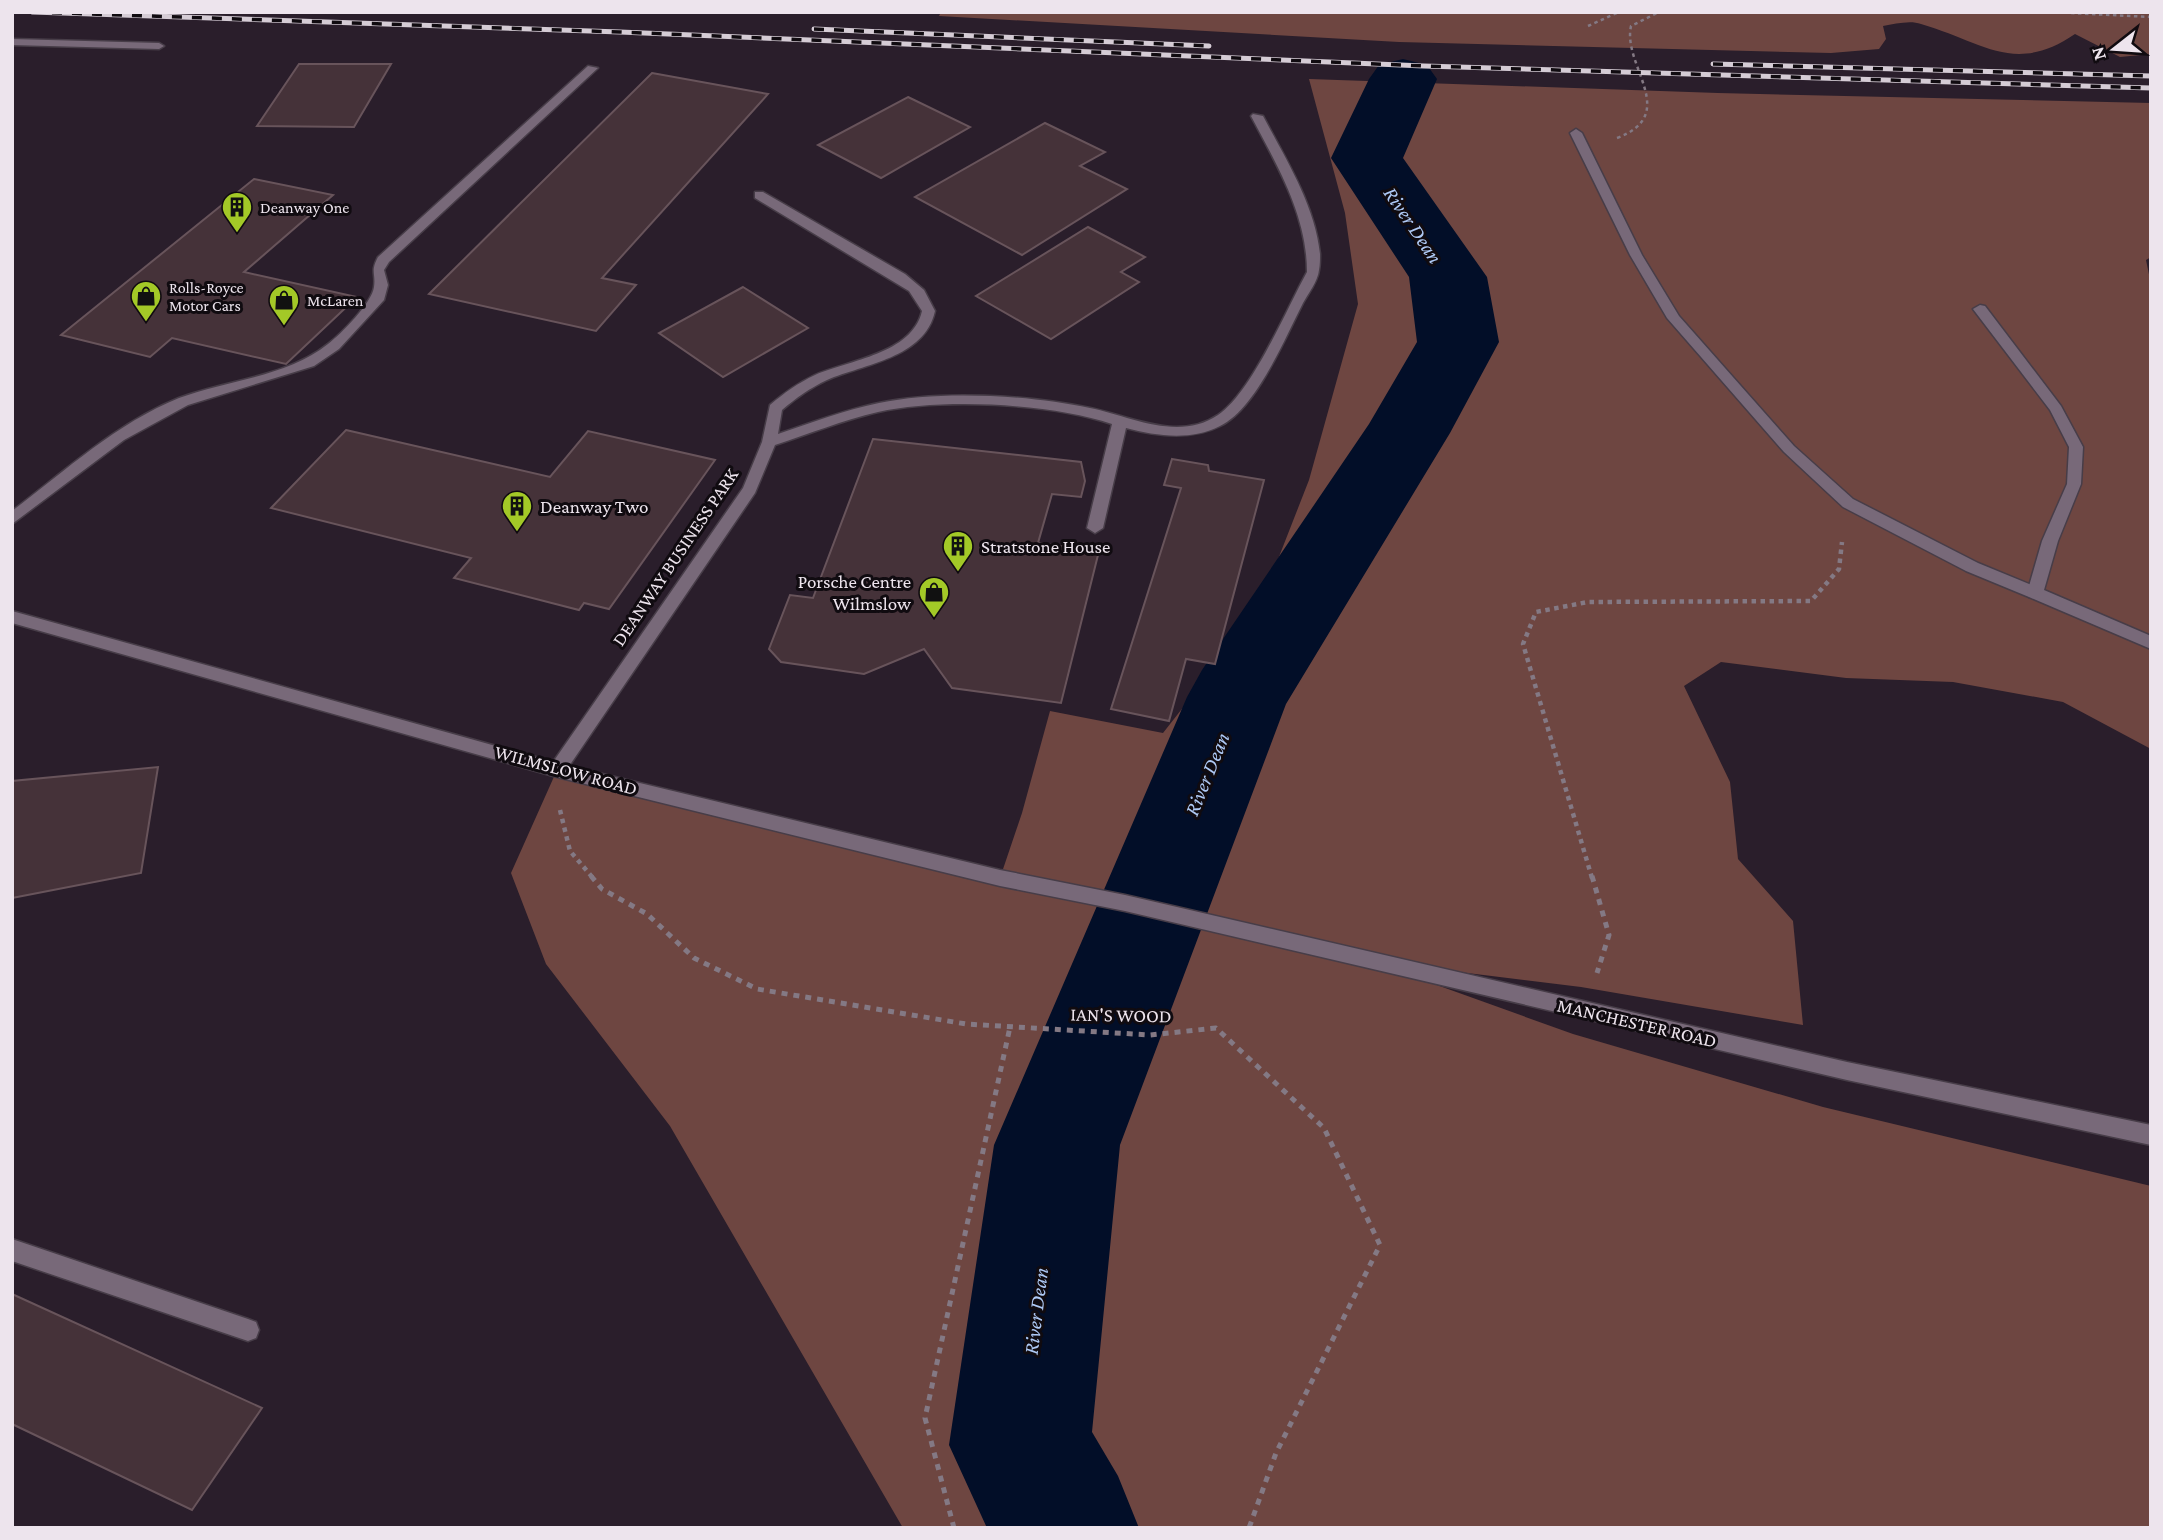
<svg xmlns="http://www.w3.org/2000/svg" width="2163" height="1540" font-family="'Crimson Pro',serif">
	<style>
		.forest { fill: #6e4641 }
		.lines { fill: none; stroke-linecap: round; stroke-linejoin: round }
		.river { fill: #020e28; fill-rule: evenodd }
		.building { fill: #453239; stroke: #68545b; stroke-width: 2 }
		.service-casing { stroke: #473d48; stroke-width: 3 }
		.minor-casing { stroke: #473d48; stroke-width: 3 }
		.tertiary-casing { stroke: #473d48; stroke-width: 3 }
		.path-far2 { stroke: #847984; stroke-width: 2.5; stroke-dasharray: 3.5 3.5; stroke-linecap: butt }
		.path-far1 { stroke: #847984; stroke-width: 4.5; stroke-dasharray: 4.5 4.5; stroke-linecap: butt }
		.path { stroke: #847984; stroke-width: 5; stroke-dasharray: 6 6; stroke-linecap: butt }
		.service { fill: #786979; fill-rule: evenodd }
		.minor { fill: #786979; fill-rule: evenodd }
		.tertiary { fill: #786979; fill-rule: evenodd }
		.rail-casing { stroke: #d5ccd5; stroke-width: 5 }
		.rail { stroke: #100b10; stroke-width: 3.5; stroke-dasharray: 10; stroke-linecap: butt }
		.labels { text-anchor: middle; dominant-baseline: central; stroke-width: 6; stroke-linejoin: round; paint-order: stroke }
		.far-poi-label { font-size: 16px; fill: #ede4ed; stroke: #100b10; text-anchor: start }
		.poi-label { font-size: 19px; fill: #ede4ed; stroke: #100b10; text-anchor: start }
		.street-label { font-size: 19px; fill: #ede4ed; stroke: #100b10 }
		.water-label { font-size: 21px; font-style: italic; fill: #aec9f5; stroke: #100b10 }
	</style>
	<rect width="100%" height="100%" fill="#2a1e2b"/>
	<path class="forest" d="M 941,12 L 2151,12 L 2151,54 L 2120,57 L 2075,34 C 2014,76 1981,41 1921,24 C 1910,20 1895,24 1883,26 L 1886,39 L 1879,49 L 1831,53 L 1399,42 L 939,16 Z
		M 1309,79 L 1718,93 L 2151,103 L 2151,257 L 2146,260 L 2151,284 L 2151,749 L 2063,702 L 1953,682 L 1846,678 L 1721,662 L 1684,686 L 1730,782 L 1738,859 L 1793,921 L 1803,1025 L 1581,987 L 1370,961 L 1573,1034 L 1823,1107 L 2151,1186 L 2151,1528 L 903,1528 L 670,1126 L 546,964 L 511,873 L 557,770 L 1000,878 L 1022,813 L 1050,711 L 1163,733 L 1257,613 L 1309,480 L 1358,304 L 1345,213 Z"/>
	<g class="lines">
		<path class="river" d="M 1403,59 L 1427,65 L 1437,79 L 1403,158 L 1487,277 L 1499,342 L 1450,433 L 1286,704 L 1120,1145 L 1092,1432 L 1118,1476 L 1139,1528 L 987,1528 L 949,1445 L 994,1145 L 1187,697 L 1202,670 L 1369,424 L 1417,342 L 1409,277 L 1331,158 L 1369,79 L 1379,65 Z"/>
	</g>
	<path class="building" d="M 299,64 L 391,64 L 354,127 L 257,126 Z
		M 652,73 L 768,94 L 602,278 L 636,285 L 596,331 L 429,294 Z
		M 908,97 L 970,127 L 881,178 L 818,145 Z
		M 1045,123 L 1105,152 L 1080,166 L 1127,189 L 1022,255 L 915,197 Z
		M 254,179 L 333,195 L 244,272 L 357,297 L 286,364 L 172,338 L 150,357 L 61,335 Z
		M 1088,227 L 1145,257 L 1121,272 L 1139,282 L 1051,339 L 976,296 Z
		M 743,287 L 808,328 L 723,377 L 659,333 Z
		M 346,430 L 550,477 L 588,431 L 715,460 L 609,609 L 584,603 L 579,610 L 454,578 L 471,558 L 271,508 Z
		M 873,439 L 1081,462 L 1085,481 L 1081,497 L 1052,494 L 1038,543 L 1099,551 L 1061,703 L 952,688 L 924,649 L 864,674 L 781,662 L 769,649 L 790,595 L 813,598 Z
		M 1172,459 L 1208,465 L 1209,471 L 1264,480 L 1215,664 L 1186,659 L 1169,721 L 1111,709 L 1181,488 L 1164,485 Z
		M 158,767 L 141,873 L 12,898 L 12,781 Z
		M 12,1294 L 262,1408 L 192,1510 L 12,1424 Z"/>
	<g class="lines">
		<g class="service-casing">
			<path id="service" d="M 588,66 L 598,68 L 389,262 L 384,270 L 388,285 L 384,300 L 339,349 L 314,366 L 188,405 L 124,440 L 12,524 L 12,511 C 65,471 117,423 179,398 C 227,380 287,377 328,344 C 341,334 372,303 374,287 C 376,273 370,272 378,257 Z
				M 1253,114 L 1263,116 C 1285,158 1315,205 1320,254 C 1320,259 1320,265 1319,270 C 1318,281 1308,294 1303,303 C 1285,338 1256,409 1220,426 C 1191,441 1156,436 1126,428 L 1103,528 L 1095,533 L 1087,528 L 1112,424 C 1050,403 942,398 878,412 C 843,420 809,434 775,445 L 755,493 L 563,775 L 551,775 L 548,770 L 551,765 L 743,488 L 762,442 L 770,405 C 784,393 798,383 815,375 C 849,360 912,354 922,311 L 909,291 L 755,198 L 755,192 L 763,192 L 905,274 L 924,290 L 935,311 C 925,358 864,364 827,380 C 810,388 796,398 782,410 L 778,434 C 811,423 844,410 879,403 C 940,390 1028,395 1090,408 C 1130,416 1178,442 1218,415 C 1252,392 1286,310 1307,272 C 1307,215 1277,165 1251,116 Z
				M 1576,129 L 1582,133 L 1642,255 L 1679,316 L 1794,446 L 1853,499 L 1978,563 L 2041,589 L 2043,593 L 2041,597 L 2029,597 L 1966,571 L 1843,507 L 1784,452 L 1667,318 L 1630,255 L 1570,133 Z
				M 12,1239 L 248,1319 L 256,1322 L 259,1330 L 256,1338 L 248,1341 L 12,1261 Z"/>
		</g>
		<g class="minor-casing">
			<path id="minor" d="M 12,39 L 159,43 L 164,46 L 159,49 L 12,45 Z
				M 1980,305 L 1985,306 L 2061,406 L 2083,447 L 2081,484 L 2058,541 L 2044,590 L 2151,636 L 2151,649 L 2029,597 L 2027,593 L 2042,541 L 2067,484 L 2069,447 L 2050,410 L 1973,309 Z"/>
		</g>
		<g class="tertiary-casing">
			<path id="tertiary" d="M 12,611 L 557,763 L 1000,870 L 1125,895 L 1847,1062 L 2151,1125 L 2151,1145 L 1847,1080 L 1125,911 L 1000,886 L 557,777 L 12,623 Z"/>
		</g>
		<path class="path-far2" d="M 2050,12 L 2151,17
			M 1588,26 L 1619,12
			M 1617,138 C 1681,114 1622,66 1631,26 L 1659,12"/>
		<path class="path-far1" d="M 560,810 L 570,851 L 593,878
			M 1592,878 L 1523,644 L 1536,612 L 1588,602 L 1811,601 L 1839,569 L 1842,542"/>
		<path class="path" d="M 591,876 L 602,889 L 647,914 L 694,958 L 757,989 L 966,1024 L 1150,1035 L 1216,1028 L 1324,1128 L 1380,1245 L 1276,1453 L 1249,1528
			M 1592,876 L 1609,935 L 1597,973
			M 954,1528 L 925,1418 L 1010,1027"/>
		<use href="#service" class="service"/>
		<use href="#minor" class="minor"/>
		<use href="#tertiary" class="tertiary"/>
		<g class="rail-casing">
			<path id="rail" d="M 32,12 L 620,32 L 1424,66 L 2151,88
				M 814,29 L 1209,46
				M 1713,64 L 2151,76"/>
		</g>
		<use href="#rail" class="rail"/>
	</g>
	<defs>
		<g id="building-pin" transform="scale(1.575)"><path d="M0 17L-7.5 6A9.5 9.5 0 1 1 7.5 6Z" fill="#a3c927" stroke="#100b10"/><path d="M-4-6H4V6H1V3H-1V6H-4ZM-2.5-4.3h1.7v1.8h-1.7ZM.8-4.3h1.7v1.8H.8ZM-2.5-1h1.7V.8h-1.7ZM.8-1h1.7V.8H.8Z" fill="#111"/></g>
		<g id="shop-pin" transform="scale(1.575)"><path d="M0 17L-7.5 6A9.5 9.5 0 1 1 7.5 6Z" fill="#a3c927" stroke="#100b10"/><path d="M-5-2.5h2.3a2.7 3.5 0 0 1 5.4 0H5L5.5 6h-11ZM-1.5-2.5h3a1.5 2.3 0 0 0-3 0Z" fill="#111"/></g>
	</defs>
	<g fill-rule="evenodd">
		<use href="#building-pin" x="237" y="207"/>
		<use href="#shop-pin" x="146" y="296"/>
		<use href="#shop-pin" x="284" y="300"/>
		<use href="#building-pin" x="517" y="506"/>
		<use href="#building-pin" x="958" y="546"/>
		<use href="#shop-pin" x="934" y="592"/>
	</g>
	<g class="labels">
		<g class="far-poi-label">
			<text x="260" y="207">Deanway One</text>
			<text x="169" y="287">Rolls-Royce<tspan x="169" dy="18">Motor Cars</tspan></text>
			<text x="307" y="300">McLaren</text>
		</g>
		<g class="poi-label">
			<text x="540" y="506">Deanway Two</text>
			<text x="981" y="546">Stratstone House</text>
			<text x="911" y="581" text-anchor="end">Porsche Centre<tspan x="911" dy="22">Wilmslow</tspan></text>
		</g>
		<g class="street-label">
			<text transform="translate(675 557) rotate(-56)">DEANWAY BUSINESS PARK</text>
			<text transform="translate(566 770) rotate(15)">WILMSLOW ROAD</text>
			<text transform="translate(1121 1015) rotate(1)">IAN'S WOOD</text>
			<text transform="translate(1637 1023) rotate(13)">MANCHESTER ROAD</text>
		</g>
		<g class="water-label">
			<text transform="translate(1413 225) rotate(56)">River Dean</text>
			<text transform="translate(1207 774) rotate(-68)">River Dean</text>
			<text transform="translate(1036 1311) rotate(-83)">River Dean</text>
		</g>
	</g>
	<rect width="2163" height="1540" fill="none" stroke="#ede4ed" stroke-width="28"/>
	<g transform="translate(2114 49) rotate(253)" stroke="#100b10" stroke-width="5" paint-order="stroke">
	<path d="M0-5L12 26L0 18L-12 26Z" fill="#ede4ed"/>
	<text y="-10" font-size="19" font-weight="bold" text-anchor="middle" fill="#ede4ed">N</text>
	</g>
</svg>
